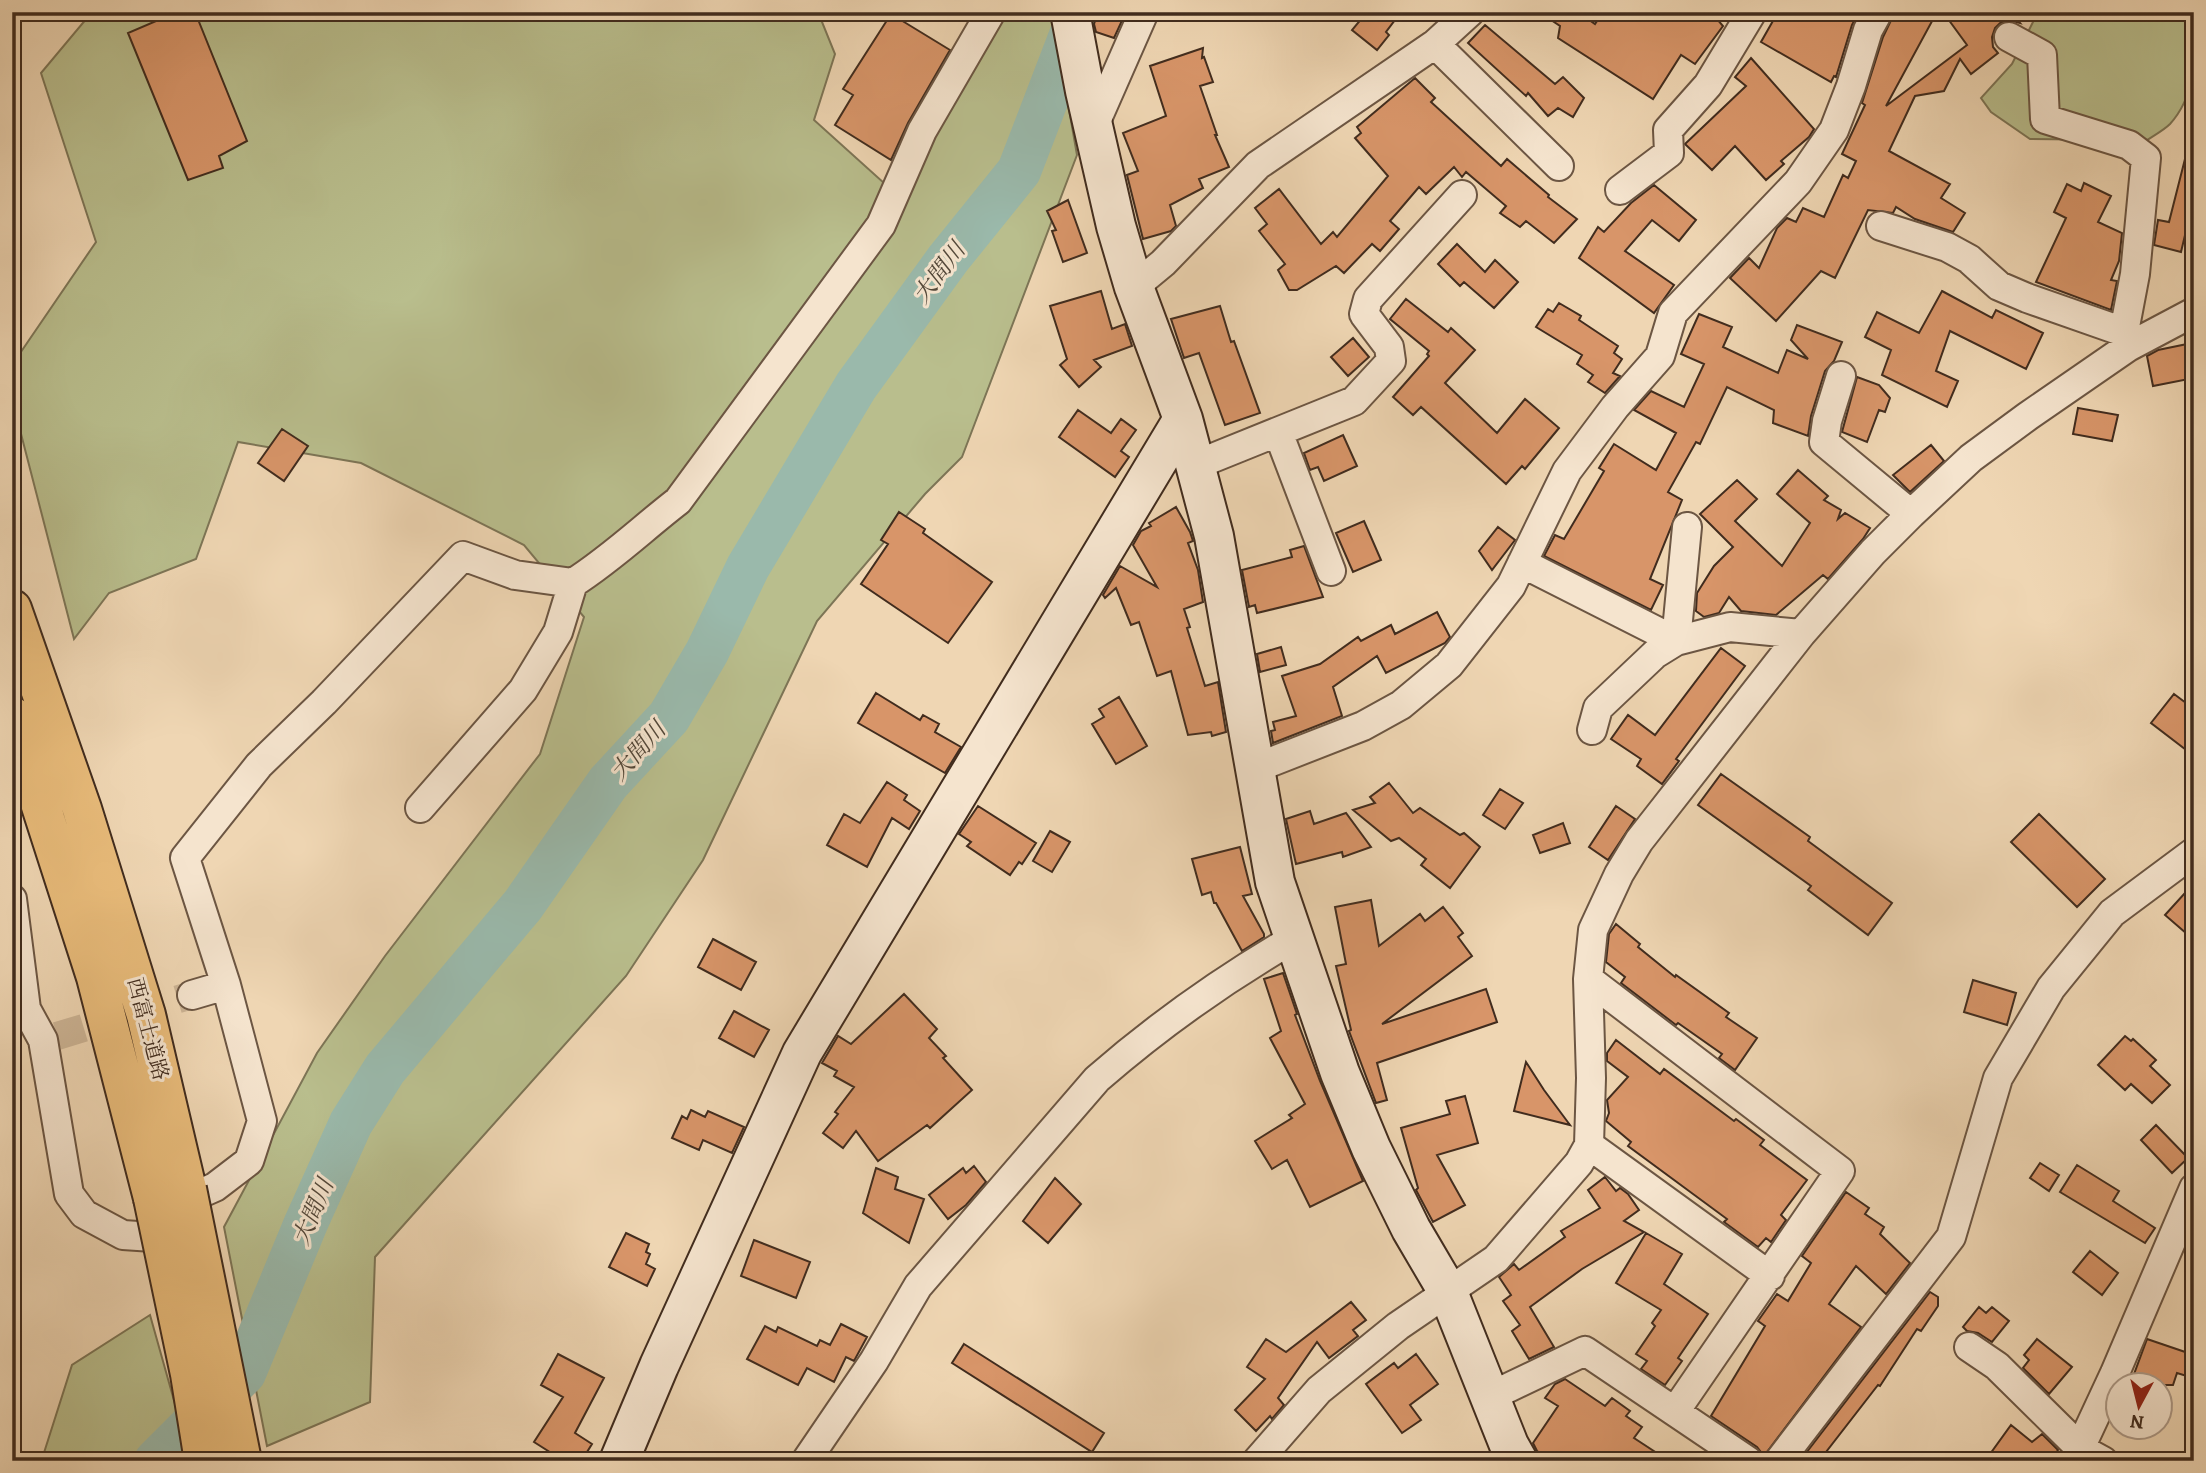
<svg xmlns="http://www.w3.org/2000/svg" width="2206" height="1473" font-family="Alegreya,'Noto Serif JP',serif">
	<style>
		.green { fill: #b9be8d; stroke: #7d7556; stroke-width: 2 }
		.lines { fill: none; stroke-linecap: round; stroke-linejoin: round }
		.river { stroke: #9ab9ab; stroke-width: 44 }
		.building { fill: #d89569; stroke: #412c1e; stroke-width: 2 }
		.street-tunnel { stroke: #ccb495; stroke-width: 28; stroke-dasharray: 28 14; stroke-linecap: butt }
		.street-casing { stroke: #6c5643; stroke-width: 32 }
		.secondary-casing { stroke: #412c1e; stroke-width: 42 }
		.highway-casing { stroke: #412c1e; stroke-width: 42 }
		.street { stroke: #f5e4ce; stroke-width: 28 }
		.secondary { stroke: #f5e4ce; stroke-width: 38 }
		.highway { stroke: #e8bb7a; stroke-width: 38 }
		.highway-bridge-casing { stroke: #412c1e; stroke-width: 42; stroke-linecap: butt }
		.highway-bridge { stroke: #e8bb7a; stroke-width: 38 }
		.labels { text-anchor: middle; dominant-baseline: central; stroke-width: 6; stroke-linejoin: round; paint-order: stroke }
		.street-label { font-size: 21px; fill: #412c1e; stroke: #f5e4ce }
		.water-label { font-size: 23px; font-style: italic; fill: #53483a; stroke: #f5e4ce }
	</style>
	<rect width="100%" height="100%" fill="#efd6b3"/>
	<filter id="stains"><feTurbulence type="fractalNoise" baseFrequency=".00286" numOctaves="4"/><feColorMatrix values="0 0 0 0 .2 0 0 0 0 .09 0 0 0 0 .02 0 0 0 .5 -.17"/></filter>
	<radialGradient id="worn" r=".72"><stop offset=".6" stop-color="#630" stop-opacity="0"/><stop offset="1" stop-color="#630" stop-opacity=".3"/></radialGradient>
	<path class="green" d="M 92,12 L 818,12 L 835,54 L 814,120 L 895,193 L 1002,12 L 1052,12 L 1077,155 L 962,457 L 925,494 L 817,621 L 703,860 L 626,976 L 375,1257 L 370,1402 L 267,1446 L 224,1227 L 317,1053 L 385,956 L 540,754 L 584,617 L 524,545 L 361,463 L 238,442 L 196,559 L 109,593 L 74,639 L 12,399 L 12,365 L 96,242 L 41,73 Z
		M 2030,12 L 2194,12 C 2194,51 2199,92 2170,124 C 2163,131 2151,137 2143,143 L 2115,140 L 2030,139 L 1991,112 L 1981,98 L 2012,64 L 2034,20 Z
		M 150,1315 L 191,1461 L 40,1461 L 42,1459 L 72,1365 Z"/>
	<g class="lines">
		<path class="river" d="M 156,1461 L 244,1373 L 306,1223 L 351,1123 L 385,1069 L 523,905 L 608,783 L 669,717 L 707,652 L 748,567 L 856,386 L 948,259 L 1019,171 L 1080,12"/>
	</g>
	<path class="building" d="M 177,12 L 195,12 L 247,141 L 219,156 L 223,168 L 188,180 L 128,33 Z
		M 1098,12 L 1126,12 L 1114,38 L 1096,32 L 1094,24 Z
		M 1367,12 L 1401,12 L 1386,32 L 1389,35 L 1377,50 L 1352,30 Z
		M 1539,12 L 1578,12 L 1595,24 L 1603,12 L 1711,12 L 1723,26 L 1695,64 L 1681,55 L 1653,99 L 1558,38 L 1560,26 Z
		M 1778,12 L 1859,12 L 1852,25 L 1836,77 L 1834,76 L 1831,82 L 1761,42 Z
		M 1895,12 L 1937,12 L 1886,106 L 1967,45 L 1943,12 L 2011,12 L 2020,23 L 2009,20 L 2000,23 L 1995,28 L 1992,37 L 1993,47 L 1998,53 L 1971,74 L 1960,59 L 1944,91 L 1915,96 L 1889,151 L 1950,184 L 1941,198 L 1965,213 L 1953,232 L 1915,219 L 1896,207 L 1893,213 L 1868,210 L 1835,278 L 1821,271 L 1776,321 L 1730,278 L 1749,258 L 1759,268 L 1777,228 L 1787,218 L 1796,222 L 1803,208 L 1824,217 L 1843,175 L 1848,178 L 1856,161 L 1842,154 L 1865,105 L 1862,103 L 1883,37 Z
		M 891,14 L 950,50 L 908,123 L 891,160 L 835,125 L 853,95 L 843,89 Z
		M 1485,25 L 1555,84 L 1563,77 L 1584,98 L 1573,117 L 1558,108 L 1548,116 L 1528,93 L 1526,96 L 1468,43 Z
		M 1203,48 L 1202,58 L 1204,57 L 1213,82 L 1200,86 L 1217,135 L 1215,135 L 1229,167 L 1199,179 L 1203,188 L 1170,205 L 1176,226 L 1171,231 L 1143,239 L 1127,175 L 1138,171 L 1123,133 L 1166,116 L 1150,66 Z
		M 1751,58 L 1814,129 L 1809,137 L 1781,161 L 1784,164 L 1766,180 L 1735,146 L 1712,170 L 1685,144 L 1746,86 L 1735,77 Z
		M 1415,78 L 1435,98 L 1431,102 L 1501,166 L 1507,159 L 1549,195 L 1548,197 L 1577,219 L 1554,243 L 1526,221 L 1520,227 L 1500,213 L 1506,206 L 1466,172 L 1462,177 L 1454,167 L 1426,194 L 1419,187 L 1390,221 L 1399,229 L 1380,251 L 1372,244 L 1344,273 L 1336,266 L 1297,290 L 1289,290 L 1278,270 L 1285,264 L 1259,231 L 1267,224 L 1255,208 L 1279,189 L 1321,244 L 1333,232 L 1337,237 L 1388,176 L 1355,138 L 1361,133 L 1357,127 Z
		M 2187,151 L 2194,152 L 2194,211 L 2191,210 L 2181,252 L 2154,245 L 2158,220 L 2169,222 Z
		M 2084,183 L 2111,196 L 2098,222 L 2122,233 L 2119,261 L 2111,280 L 2117,281 L 2111,310 L 2036,282 L 2066,218 L 2054,212 L 2067,184 L 2081,191 Z
		M 1654,185 L 1696,220 L 1679,241 L 1652,220 L 1625,251 L 1674,285 L 1654,313 L 1579,258 L 1598,227 L 1604,232 L 1631,203 Z
		M 1068,200 L 1087,253 L 1063,262 L 1052,231 L 1056,230 L 1047,211 Z
		M 1457,244 L 1485,272 L 1495,260 L 1518,282 L 1494,308 L 1464,282 L 1460,286 L 1438,264 Z
		M 1101,291 L 1112,329 L 1125,324 L 1132,346 L 1094,360 L 1101,367 L 1079,387 L 1060,365 L 1067,359 L 1050,306 Z
		M 1942,291 L 1992,318 L 1996,310 L 2043,333 L 2026,369 L 1950,331 L 1936,371 L 1958,381 L 1947,407 L 1882,375 L 1891,350 L 1865,337 L 1877,312 L 1919,333 Z
		M 1406,299 L 1448,332 L 1451,328 L 1475,350 L 1445,383 L 1497,433 L 1525,399 L 1559,428 L 1525,469 L 1522,466 L 1506,484 L 1421,407 L 1413,415 L 1393,397 L 1429,356 L 1427,354 L 1429,351 L 1390,319 Z
		M 1559,303 L 1581,316 L 1579,320 L 1618,346 L 1614,353 L 1622,359 L 1613,373 L 1620,376 L 1605,393 L 1588,382 L 1593,375 L 1577,364 L 1582,355 L 1536,327 L 1548,309 L 1553,312 Z
		M 1220,306 L 1231,342 L 1234,341 L 1260,413 L 1225,425 L 1199,353 L 1184,358 L 1171,319 Z
		M 1699,314 L 1732,327 L 1723,347 L 1778,373 L 1787,350 L 1808,359 L 1791,340 L 1797,325 L 1842,342 L 1834,361 L 1825,371 L 1811,416 L 1808,436 L 1773,423 L 1774,410 L 1727,387 L 1700,444 L 1696,442 L 1668,492 L 1682,500 L 1650,579 L 1663,585 L 1651,610 L 1544,556 L 1555,535 L 1564,539 L 1604,471 L 1599,468 L 1614,444 L 1656,470 L 1676,433 L 1634,410 L 1651,391 L 1684,407 L 1704,364 L 1681,354 Z
		M 1353,338 L 1369,357 L 1348,376 L 1331,357 Z
		M 2192,343 L 2194,378 L 2153,386 L 2147,356 L 2158,350 Z
		M 1857,377 L 1879,385 L 1890,398 L 1885,412 L 1879,410 L 1867,442 L 1842,432 Z
		M 2078,408 L 2118,415 L 2112,441 L 2073,434 Z
		M 1078,410 L 1111,433 L 1121,419 L 1136,430 L 1121,451 L 1129,457 L 1115,477 L 1059,437 Z
		M 282,429 L 308,446 L 284,481 L 258,463 Z
		M 1343,435 L 1357,466 L 1324,481 L 1318,467 L 1310,470 L 1304,453 Z
		M 1931,445 L 1944,461 L 1910,492 L 1893,475 Z
		M 1798,470 L 1828,496 L 1824,500 L 1841,510 L 1838,519 L 1845,513 L 1870,528 L 1863,539 L 1828,579 L 1823,575 L 1776,615 L 1741,611 L 1729,597 L 1719,613 L 1704,617 L 1696,611 L 1697,593 L 1714,566 L 1733,547 L 1700,514 L 1737,480 L 1757,499 L 1735,521 L 1782,566 L 1810,523 L 1777,494 Z
		M 1176,507 L 1190,532 L 1193,541 L 1188,543 L 1198,570 L 1203,602 L 1184,609 L 1190,627 L 1187,628 L 1205,686 L 1218,682 L 1226,732 L 1212,736 L 1211,732 L 1188,735 L 1171,671 L 1157,676 L 1139,622 L 1131,625 L 1116,588 L 1105,598 L 1103,595 L 1120,566 L 1157,587 L 1133,545 L 1141,531 L 1151,526 L 1149,523 Z
		M 899,512 L 925,529 L 923,533 L 992,582 L 948,643 L 861,584 L 888,544 L 881,540 Z
		M 1364,521 L 1381,560 L 1353,572 L 1336,533 Z
		M 1498,527 L 1515,540 L 1492,570 L 1479,551 Z
		M 1304,546 L 1323,597 L 1257,613 L 1255,605 L 1249,607 L 1242,570 L 1292,557 L 1290,550 Z
		M 1437,612 L 1450,637 L 1445,643 L 1386,673 L 1377,656 L 1333,687 L 1342,716 L 1273,743 L 1271,731 L 1275,730 L 1273,722 L 1296,716 L 1282,676 L 1320,664 L 1358,637 L 1361,641 L 1391,625 L 1395,634 Z
		M 1281,647 L 1286,665 L 1260,672 L 1257,654 Z
		M 1721,648 L 1745,666 L 1676,759 L 1679,761 L 1662,784 L 1637,766 L 1641,759 L 1611,739 L 1628,715 L 1655,735 Z
		M 876,693 L 920,720 L 923,715 L 939,724 L 935,732 L 961,747 L 945,773 L 858,723 Z
		M 2174,694 L 2194,709 L 2194,756 L 2151,723 Z
		M 1119,697 L 1147,746 L 1116,764 L 1092,724 L 1104,717 L 1099,709 Z
		M 1721,774 L 1810,837 L 1808,841 L 1892,903 L 1868,935 L 1808,890 L 1811,886 L 1698,805 Z
		M 887,782 L 907,795 L 904,800 L 920,811 L 909,829 L 892,818 L 867,867 L 827,845 L 844,814 L 860,823 Z
		M 1389,783 L 1413,813 L 1420,808 L 1460,835 L 1464,833 L 1480,847 L 1450,888 L 1421,865 L 1426,859 L 1399,838 L 1391,841 L 1353,810 L 1375,803 L 1370,797 Z
		M 1500,789 L 1523,803 L 1505,829 L 1483,815 Z
		M 978,806 L 1036,843 L 1022,864 L 1019,862 L 1010,875 L 967,846 L 971,842 L 959,834 Z
		M 1616,806 L 1635,819 L 1608,860 L 1589,847 Z
		M 1310,811 L 1314,824 L 1346,813 L 1371,847 L 1343,857 L 1342,852 L 1296,864 L 1286,819 Z
		M 2039,814 L 2105,879 L 2077,907 L 2011,842 Z
		M 1563,823 L 1570,843 L 1540,853 L 1533,835 Z
		M 1050,831 L 1070,842 L 1052,872 L 1033,861 Z
		M 1240,847 L 1252,894 L 1243,896 L 1264,934 L 1264,937 L 1242,951 L 1216,903 L 1214,903 L 1211,892 L 1202,895 L 1192,859 Z
		M 2194,883 L 2194,940 L 2165,915 Z
		M 1371,900 L 1379,946 L 1420,914 L 1425,921 L 1443,907 L 1463,933 L 1458,937 L 1472,956 L 1382,1024 L 1486,989 L 1497,1022 L 1377,1063 L 1387,1100 L 1376,1103 L 1349,1031 L 1351,1030 L 1336,966 L 1346,964 L 1335,907 Z
		M 1616,924 L 1640,944 L 1638,947 L 1675,977 L 1676,975 L 1729,1013 L 1726,1017 L 1757,1038 L 1735,1070 L 1719,1058 L 1722,1054 L 1678,1023 L 1676,1025 L 1621,983 L 1625,977 L 1606,962 L 1609,934 Z
		M 713,939 L 756,962 L 741,990 L 698,967 Z
		M 1283,973 L 1297,1014 L 1295,1015 L 1320,1081 L 1363,1181 L 1310,1207 L 1287,1160 L 1272,1169 L 1255,1141 L 1292,1118 L 1289,1115 L 1305,1104 L 1270,1038 L 1281,1031 L 1264,979 Z
		M 1973,980 L 2016,993 L 2007,1025 L 1964,1012 Z
		M 904,994 L 937,1029 L 929,1038 L 946,1056 L 943,1058 L 972,1090 L 930,1128 L 927,1125 L 878,1161 L 856,1131 L 843,1148 L 823,1133 L 838,1114 L 835,1112 L 854,1087 L 834,1076 L 837,1071 L 822,1063 L 838,1036 L 851,1044 Z
		M 734,1011 L 769,1030 L 754,1057 L 719,1038 Z
		M 2125,1036 L 2131,1041 L 2133,1039 L 2156,1060 L 2150,1066 L 2170,1085 L 2152,1103 L 2131,1084 L 2125,1090 L 2098,1065 Z
		M 1616,1040 L 1660,1074 L 1664,1069 L 1734,1121 L 1736,1119 L 1764,1140 L 1760,1145 L 1807,1180 L 1781,1215 L 1786,1220 L 1771,1242 L 1766,1238 L 1758,1247 L 1724,1222 L 1727,1219 L 1628,1146 L 1631,1142 L 1606,1121 L 1609,1113 L 1607,1100 L 1628,1077 L 1607,1061 L 1607,1053 Z
		M 1526,1062 L 1544,1090 L 1570,1125 L 1514,1111 Z
		M 1465,1096 L 1478,1143 L 1437,1155 L 1465,1205 L 1433,1222 L 1416,1190 L 1418,1188 L 1401,1128 L 1450,1114 L 1446,1101 Z
		M 691,1110 L 705,1117 L 708,1111 L 744,1127 L 732,1153 L 703,1140 L 699,1150 L 672,1138 L 682,1116 L 687,1119 Z
		M 2156,1125 L 2188,1158 L 2172,1173 L 2141,1140 Z
		M 2040,1163 L 2059,1175 L 2049,1191 L 2030,1178 Z
		M 2077,1165 L 2119,1191 L 2113,1201 L 2155,1228 L 2145,1243 L 2060,1192 Z
		M 974,1166 L 986,1182 L 966,1205 L 948,1219 L 929,1195 L 963,1168 L 966,1173 Z
		M 876,1168 L 898,1177 L 895,1189 L 924,1199 L 909,1243 L 863,1213 Z
		M 1605,1177 L 1616,1191 L 1620,1188 L 1628,1194 L 1639,1210 L 1624,1221 L 1644,1232 L 1582,1269 L 1530,1307 L 1554,1347 L 1529,1359 L 1512,1331 L 1520,1325 L 1503,1301 L 1511,1295 L 1499,1277 L 1514,1264 L 1519,1270 L 1565,1237 L 1561,1231 L 1600,1208 L 1588,1190 Z
		M 1055,1178 L 1081,1204 L 1048,1243 L 1023,1221 Z
		M 1846,1192 L 1869,1208 L 1865,1214 L 1884,1227 L 1880,1234 L 1910,1263 L 1886,1294 L 1856,1266 L 1829,1304 L 1861,1327 L 1764,1456 L 1757,1447 L 1711,1416 L 1765,1326 L 1758,1321 L 1777,1294 L 1788,1301 L 1811,1263 L 1802,1256 Z
		M 626,1233 L 649,1244 L 646,1252 L 650,1254 L 646,1264 L 655,1269 L 647,1286 L 609,1267 Z
		M 1646,1233 L 1682,1254 L 1664,1284 L 1708,1314 L 1678,1358 L 1682,1361 L 1665,1385 L 1641,1369 L 1647,1361 L 1636,1354 L 1655,1326 L 1652,1323 L 1661,1310 L 1616,1283 Z
		M 754,1240 L 810,1262 L 796,1298 L 741,1276 Z
		M 2090,1251 L 2118,1273 L 2102,1295 L 2073,1272 Z
		M 1930,1292 L 1938,1297 L 1938,1306 L 1921,1331 L 1917,1329 L 1880,1386 L 1878,1385 L 1819,1461 L 1808,1461 L 1803,1457 Z
		M 1351,1302 L 1366,1320 L 1353,1330 L 1358,1336 L 1329,1358 L 1317,1342 L 1278,1398 L 1284,1405 L 1272,1419 L 1270,1416 L 1256,1431 L 1235,1410 L 1265,1379 L 1247,1367 L 1266,1339 L 1286,1352 Z
		M 1979,1307 L 1986,1313 L 1992,1307 L 2009,1321 L 1992,1342 L 1978,1333 L 1967,1331 L 1963,1327 Z
		M 841,1324 L 867,1337 L 854,1361 L 846,1357 L 834,1382 L 807,1368 L 798,1385 L 747,1359 L 765,1326 L 776,1332 L 778,1327 L 817,1346 L 820,1340 L 830,1345 Z
		M 2037,1339 L 2072,1367 L 2049,1394 L 2023,1368 L 2029,1360 L 2024,1355 Z
		M 2147,1339 L 2194,1355 L 2190,1377 L 2177,1373 L 2173,1385 L 2130,1385 Z
		M 964,1344 L 1104,1433 L 1092,1452 L 952,1363 Z
		M 558,1354 L 604,1378 L 575,1433 L 592,1444 L 582,1460 L 575,1455 L 568,1461 L 564,1461 L 534,1442 L 563,1397 L 541,1385 Z
		M 1416,1354 L 1438,1384 L 1410,1405 L 1421,1420 L 1402,1433 L 1366,1384 L 1394,1363 L 1398,1368 Z
		M 1565,1379 L 1605,1406 L 1612,1398 L 1630,1411 L 1626,1416 L 1642,1427 L 1634,1438 L 1669,1461 L 1552,1461 L 1537,1451 L 1533,1443 L 1558,1406 L 1545,1398 L 1555,1384 Z
		M 2011,1425 L 2032,1442 L 2042,1434 L 2058,1450 L 2052,1459 L 2054,1461 L 1985,1461 Z"/>
	<g class="lines">
		<path class="street-tunnel" d="M 57,1036 L 192,995"/>
		<g class="street-casing">
			<path id="street" d="M 2009,37 L 2042,55 L 2045,119 L 2129,145 L 2146,158 L 2135,274 L 2124,332 L 2128,347
				M 1435,44 L 1559,166
				M 1093,128 L 1144,12
				M 1620,190 L 1669,153 L 1668,130 L 1708,85 L 1752,12
				M 1881,226 L 1947,247 L 1969,259 L 1999,286 L 2027,298 L 2124,332
				M 1134,287 L 1163,263 L 1258,165 L 1435,44 L 1470,12
				M 1841,376 L 1827,421 L 1824,442 L 1911,514
				M 1278,432 L 1331,571
				M 1193,466 L 1354,401 L 1391,361 L 1389,347 L 1364,314 L 1368,299 L 1462,195
				M 1522,563 L 1676,641 L 1687,527
				M 1592,730 L 1598,708 L 1655,654 L 1676,641 L 1730,627 L 1801,634
				M 1253,769 L 1363,726 L 1401,705 L 1449,665 L 1511,586 L 1567,471 L 1615,407 L 1660,356 L 1673,313 L 1798,182 L 1834,130 L 1851,86 L 1868,30 L 1878,12
				M 420,808 L 523,690 L 558,632 L 573,583
				M 12,899 L 26,1009 L 43,1040 L 69,1194 L 84,1214 L 123,1235 L 153,1237 L 160,1224 L 188,1199 L 215,1187 L 249,1161 L 262,1121 L 226,985 L 185,858 L 259,765 L 324,702 L 463,556 L 515,575 L 573,583 C 611,559 643,528 678,501 L 881,225 L 922,131 L 991,12
				M 1588,979 L 1840,1171 L 1676,1410
				M 192,995 L 226,985
				M 1589,1145 L 1770,1276
				M 1969,1347 L 1997,1366 L 2081,1449 L 2103,1461
				M 1489,1397 L 1585,1351 L 1748,1461
				M 806,1461 L 874,1361 L 918,1286 L 1097,1079 C 1159,1025 1224,979 1295,938
				M 1257,1461 L 1319,1390 L 1398,1326 L 1496,1259 L 1579,1163 L 1589,1145 L 1591,1078 L 1588,979 L 1593,930 L 1619,874 L 1639,841 L 1801,634 L 1873,552 L 1911,514 L 1971,458 L 2028,416 L 2128,347 L 2194,312
				M 1779,1461 L 1951,1237 L 1998,1078 L 2051,988 L 2112,913 L 2194,852
				M 2074,1461 L 2115,1373 L 2194,1188"/>
		</g>
		<g class="secondary-casing">
			<path id="secondary" d="M 1070,12 L 1085,91 L 1116,226 L 1134,287 L 1183,419 L 1214,536 L 1275,882 L 1340,1073 L 1371,1148 L 1411,1229 L 1448,1292 L 1509,1445 L 1518,1461
				M 619,1461 L 659,1366 L 802,1053 L 1183,419"/>
		</g>
		<g class="highway-casing">
			<path id="highway" d="M 12,609 L 82,809 L 146,1015 L 187,1189
				M 12,716 L 96,977 L 153,1198"/>
		</g>
		<use href="#street" class="street"/>
		<use href="#secondary" class="secondary"/>
		<use href="#highway" class="highway"/>
		<g class="highway-bridge-casing">
			<path id="highway-bridge" d="M 187,1189 L 242,1461
				M 153,1198 L 190,1374 L 204,1461"/>
		</g>
		<use href="#highway-bridge" class="highway-bridge"/>
	</g>
	<g class="labels">
		<g class="street-label">
			<text transform="translate(148 1029) rotate(75)">西富士道路</text>
		</g>
		<g class="water-label">
			<text transform="translate(939 273) rotate(-53)">大間川</text>
			<text transform="translate(638 751) rotate(-48)">大間川</text>
			<text transform="translate(313 1212) rotate(-67)">大間川</text>
		</g>
	</g>
	<rect width="2206" height="1473" fill="none" stroke="#efd6b3" stroke-width="42"/>
	<rect x="14" y="14" width="2178" height="1445" fill="none" stroke="#412c1e" stroke-width="3.5"/>
	<rect x="21" y="21" width="2164" height="1431" fill="none" stroke="#412c1e" stroke-width="2"/>
	<g transform="translate(2139 1406) rotate(187)"><circle r="33" fill="#f5e4ce" stroke="#ad9a88" stroke-width="2"/>
	<path d="M0-5L12 26L0 18L-12 26Z" fill="#8f2418"/>
	<text y="-10" font-size="19" font-weight="bold" text-anchor="middle" fill="#412c1e">N</text>
	</g>
	<rect width="100%" height="100%" filter="url(#stains)"/>
	<rect width="100%" height="100%" fill="url(#worn)"/>
</svg>
